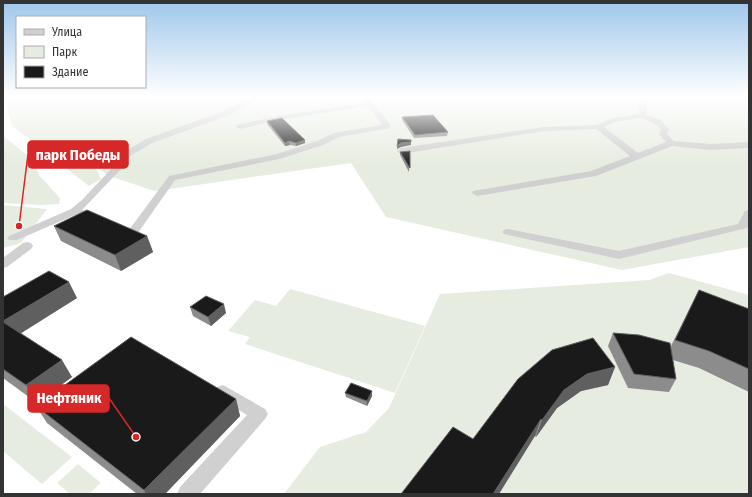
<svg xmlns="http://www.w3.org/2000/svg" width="752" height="497" font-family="'Fira Sans Condensed',sans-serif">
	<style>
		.green { fill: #e6ecdf }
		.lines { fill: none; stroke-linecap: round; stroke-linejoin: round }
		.minor { fill: #d0d0d0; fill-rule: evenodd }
		.wall { fill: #8c8c8c }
		.shaded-wall { fill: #5f5f5f }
		.building { fill: #1a1a1a; stroke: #5f5f5f }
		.leader { fill: none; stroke: #d62828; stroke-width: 1.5 }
		.callout-dot { fill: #d62828; stroke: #fff; stroke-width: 1.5 }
		.callout { fill: #d62828; stroke: #d62828; stroke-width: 1.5 }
		.callout-label { font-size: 15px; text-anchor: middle; font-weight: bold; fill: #fff }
	</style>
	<rect width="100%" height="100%" fill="#fff"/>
	<path class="green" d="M 4,96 L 746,96 L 749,97 L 749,247 L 622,270 L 386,217 L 351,163 L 155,191 L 109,176 L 94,165 L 101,179 L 89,186 L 12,126 Z
		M 3,136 L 31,158 L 39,175 L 60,198 L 59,204 L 41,205 L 3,203 Z
		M 3,205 L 47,209 L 21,243 L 3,248 Z
		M 669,273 L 749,295 L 749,494 L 284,494 L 320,447 L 366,432 L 389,408 L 440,294 L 649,280 Z
		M 290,289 L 425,326 L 395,393 L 245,344 L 250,337 L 228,331 L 255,300 L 276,306 Z
		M 3,404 L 72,457 L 42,484 L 3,451 Z
		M 78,464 L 101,483 L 89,494 L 70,494 L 57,483 Z"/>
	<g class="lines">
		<path class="minor" d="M 256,96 L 264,96 L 227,116 L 152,143 L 130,156 L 120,170 L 82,210 L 98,218 L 100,220 L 98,222 L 90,222 L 75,215 L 17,240 L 9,240 L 7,238 L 9,236 L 71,209 L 82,200 L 114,166 L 124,152 L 146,139 L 221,112 Z
			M 361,96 L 368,96 L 390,124 L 390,128 L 339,137 L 323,145 L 279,159 L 175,180 L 135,237 C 129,239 120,237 116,232 L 118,230 L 122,229 L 129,230 L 169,176 L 277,154 L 317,141 L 334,133 L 382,125 L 368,106 L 278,120 L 240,129 L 236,127 L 237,125 L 278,116 L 365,103 Z
			M 646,96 L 656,96 L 646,104 L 647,115 L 661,120 L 669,129 L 667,134 L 674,141 L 710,144 L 749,142 L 749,148 L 710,150 L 672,146 L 596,176 L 477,196 L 472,193 L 473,191 L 591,171 L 630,156 L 596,129 L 544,131 L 401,154 L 397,151 L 401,148 L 544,127 L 597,125 L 613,118 L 639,114 L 638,104 ZM 642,118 L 655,124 L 661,129 L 659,134 L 666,142 L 638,153 L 604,127 L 615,122 Z
			M 749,210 L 749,225 L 747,228 L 619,259 L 508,235 L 504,234 L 502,232 L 504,230 L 508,229 L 619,251 L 738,224 L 745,211 Z
			M 27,242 L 31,243 L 33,246 L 31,249 L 7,267 L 3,268 L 3,258 L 23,243 Z
			M 223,385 L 265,409 L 268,414 L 265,419 L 200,494 L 177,494 L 180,487 L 247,415 L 217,397 L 215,392 L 217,387 Z"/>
	</g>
	<path class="wall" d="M 637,96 L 644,96 L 642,98 Z
		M 402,117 L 448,132 L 447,136 L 414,138 L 402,120 Z
		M 267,121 L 305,143 L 296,146 L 290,145 L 285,146 L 267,124 Z
		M 410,151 L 409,172 L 400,155 L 400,152 Z
		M 54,226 L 147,236 L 153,252 L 121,271 L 61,241 Z
		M 699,290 L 749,309 L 749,392 L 699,368 L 673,360 L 676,379 L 669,392 L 628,388 L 608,346 L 613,333 L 670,348 Z
		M 3,297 L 77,298 L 20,333 L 72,377 L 37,403 L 3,378 Z
		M 190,307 L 226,313 L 211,326 L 193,316 Z
		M 615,367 L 608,385 L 581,391 L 557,408 L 536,437 L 535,436 L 473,439 Z
		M 345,393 L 372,396 L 367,406 L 346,397 Z
		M 236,399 L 240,416 L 165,494 L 137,494 L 47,423 L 36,406 Z"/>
	<path class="shaded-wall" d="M 657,96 L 665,96 L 656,98 Z
		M 305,140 L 305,143 L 296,146 L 296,143 Z
		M 289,141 L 290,145 L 285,146 L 285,143 Z
		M 411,142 L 411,145 L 401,147 L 397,149 L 397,146 L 401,143 Z
		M 147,236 L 153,252 L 121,271 L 115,255 Z
		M 69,282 L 77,298 L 12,339 L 3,324 L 3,321 Z
		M 224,304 L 226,313 L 211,326 L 208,317 Z
		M 62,360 L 72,377 L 37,403 L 26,385 Z
		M 615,367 L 608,385 L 581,391 L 557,408 L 536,437 L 542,420 L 564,390 L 587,374 Z
		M 372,391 L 372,396 L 367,406 L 367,401 Z
		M 236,399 L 240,416 L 165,494 L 146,494 L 144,490 Z
		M 541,419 L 535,436 L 499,494 L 493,494 Z"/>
	<path class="building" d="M 433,115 L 448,132 L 415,135 L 402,117 Z
		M 282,118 L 305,140 L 296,143 L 289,141 L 285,143 L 267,121 Z
		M 398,139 L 411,140 L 411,142 L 401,143 L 397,146 Z
		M 410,151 L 410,168 L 400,152 Z
		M 87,210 L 147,236 L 115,255 L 54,226 Z
		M 49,271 L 69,282 L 3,321 L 3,297 Z
		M 699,290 L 749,309 L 749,369 L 709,351 L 675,340 Z
		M 206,296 L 224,304 L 208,317 L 190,307 Z
		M 3,322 L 62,360 L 26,385 L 3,369 Z
		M 613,333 L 639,335 L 670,343 L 676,379 L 634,374 Z
		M 131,337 L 236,399 L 144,490 L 36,406 Z
		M 593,338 L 615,367 L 587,374 L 564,390 L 542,420 L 541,419 L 493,494 L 401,494 L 453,427 L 473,439 L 518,379 L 552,350 Z
		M 351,383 L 372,391 L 367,401 L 345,393 Z"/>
	<linearGradient id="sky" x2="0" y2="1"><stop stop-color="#9ec6ea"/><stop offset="0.58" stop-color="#fff"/><stop offset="1" stop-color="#fff" stop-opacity="0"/></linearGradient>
	<rect width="752" height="166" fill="url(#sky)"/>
	<path class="leader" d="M19 226L28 154M136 437L109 398"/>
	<g class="callout-dot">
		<circle cx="19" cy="226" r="4"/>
		<circle cx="136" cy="437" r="4"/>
	</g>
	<g class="callout">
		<rect x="28" y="141" width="100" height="27" rx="4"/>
		<rect x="28" y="385" width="81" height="27" rx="4"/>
	</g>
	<g class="callout-label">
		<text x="78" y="160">парк Победы</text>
		<text x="69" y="403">Нефтяник</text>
	</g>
	<rect width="752" height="497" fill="none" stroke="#333333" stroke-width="8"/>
	<rect x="16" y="16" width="130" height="72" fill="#ffffff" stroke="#adadad"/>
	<rect x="24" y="29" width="20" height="6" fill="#d0d0d0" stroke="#adadad"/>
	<text x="52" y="36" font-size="12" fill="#333333">Улица</text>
	<rect x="24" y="46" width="20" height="12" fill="#e6ecdf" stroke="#adadad"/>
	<text x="52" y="56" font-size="12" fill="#333333">Парк</text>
	<rect x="24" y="66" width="20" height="12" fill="#1a1a1a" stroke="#adadad"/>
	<text x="52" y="76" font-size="12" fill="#333333">Здание</text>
</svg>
